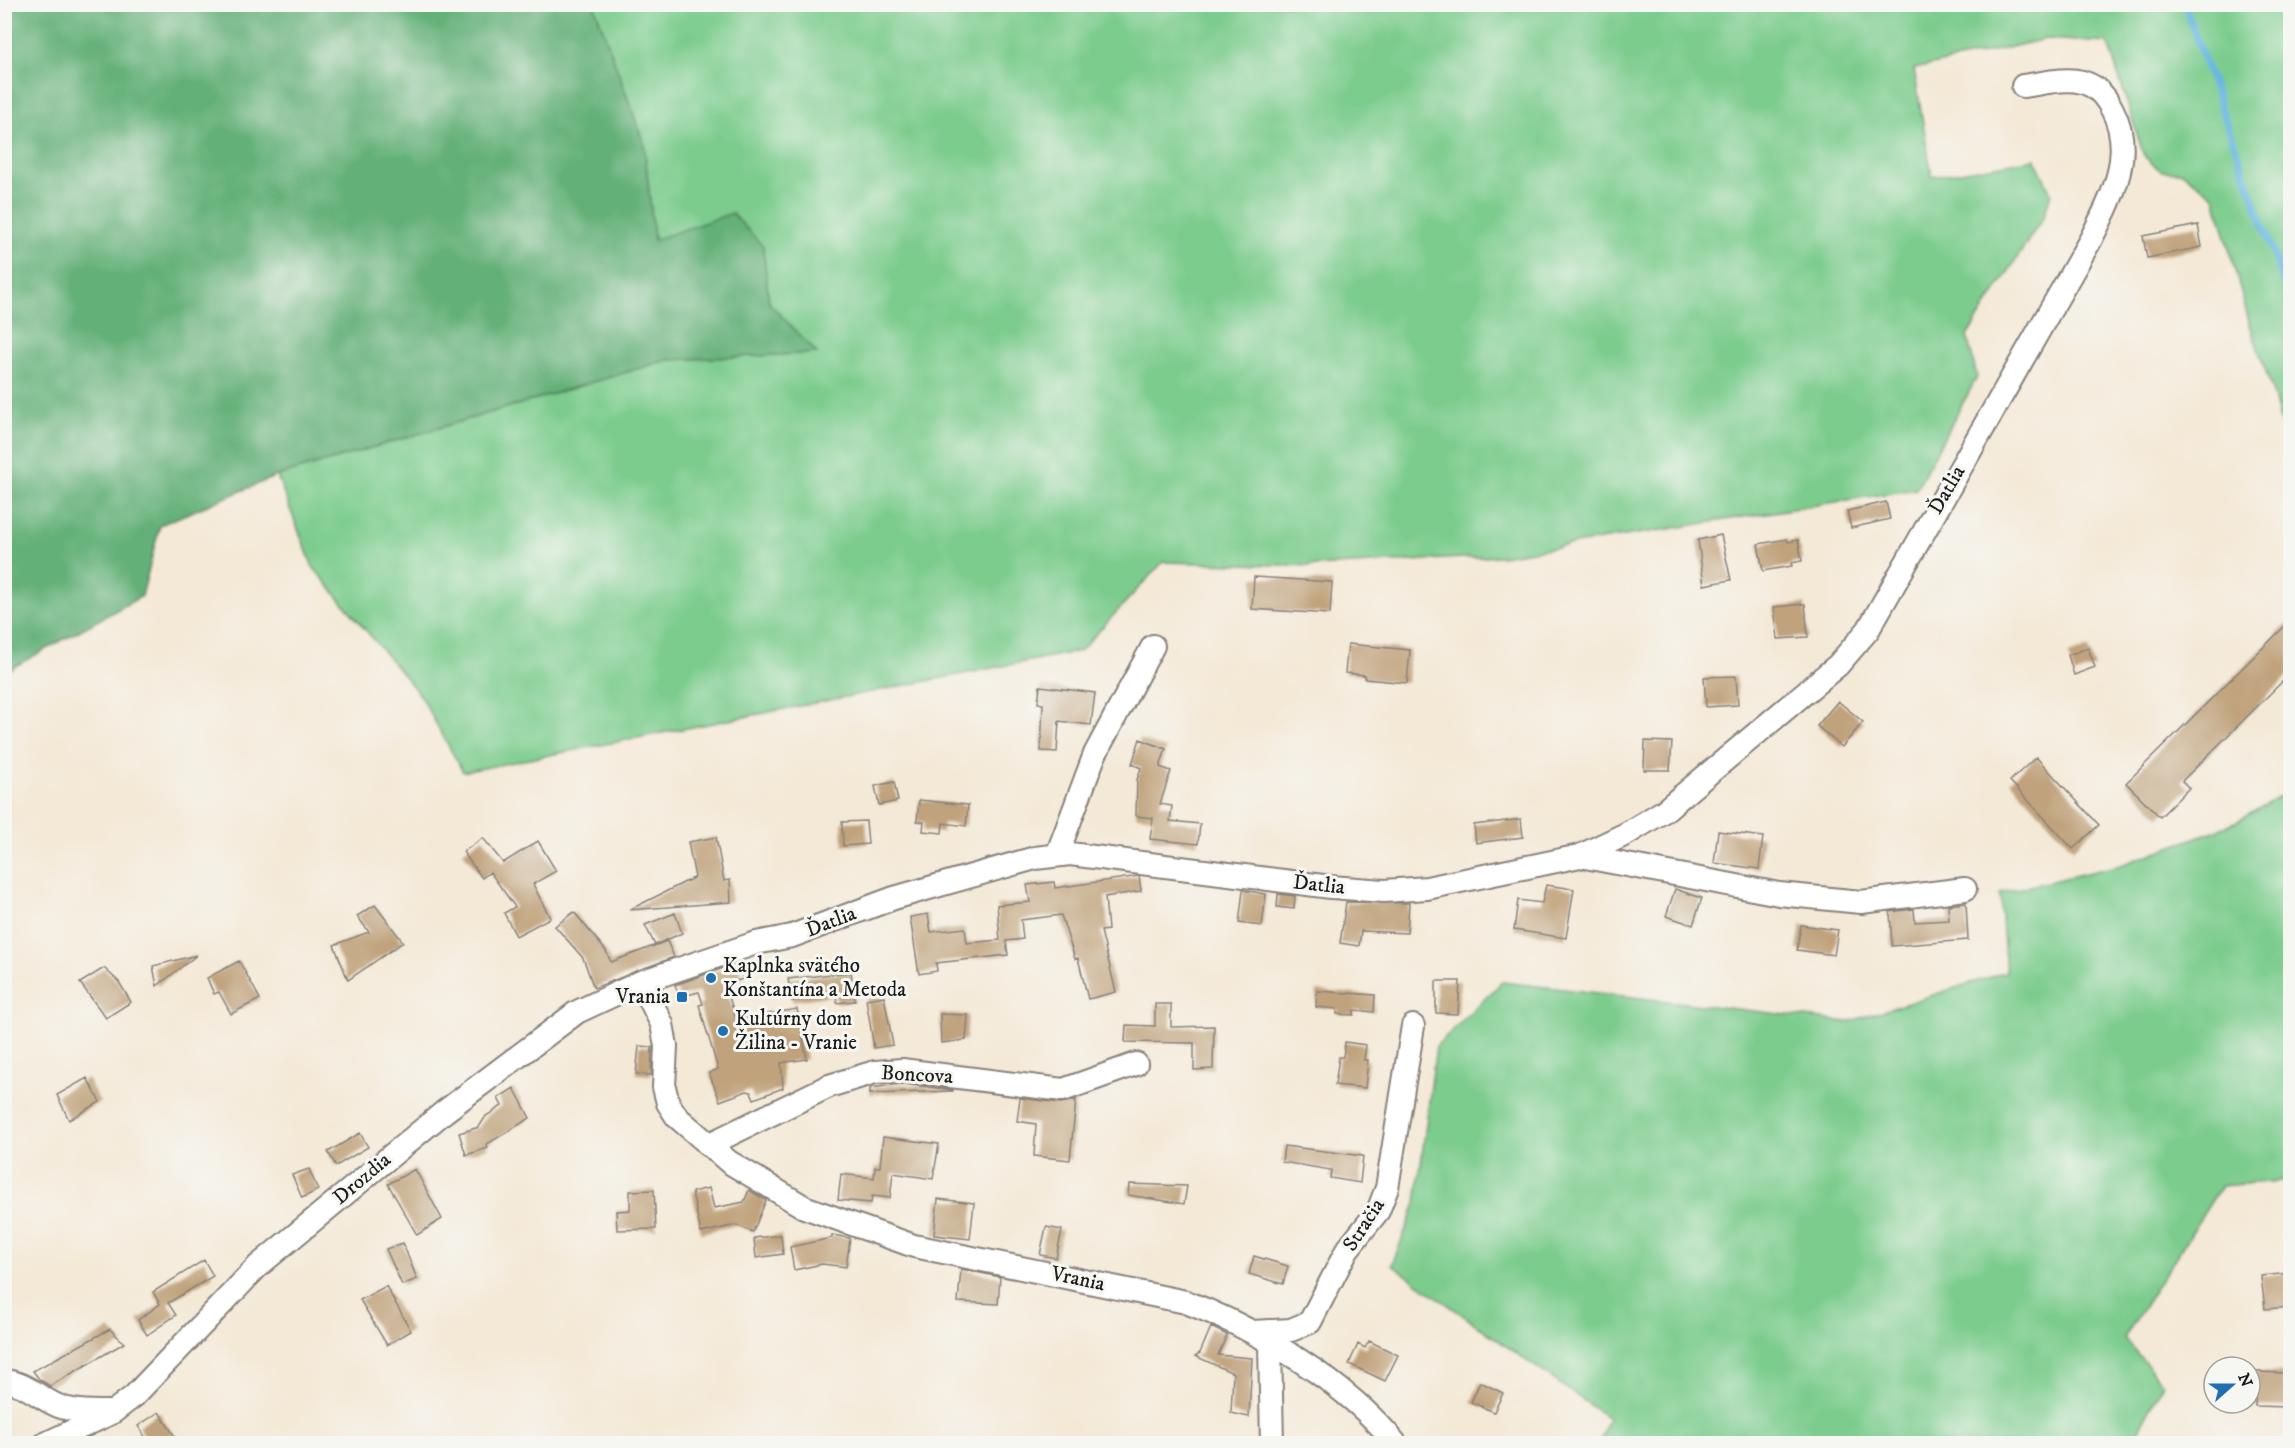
<svg xmlns="http://www.w3.org/2000/svg" width="2295" height="1448" font-family="'IM FELL DW Pica',serif">
	<style>
		.green { fill: #7bcc8d; stroke: #4c7454; stroke-width: 1.5 }
		.forest { fill: #64b078; stroke: #40664a; stroke-width: 1.5 }
		.lines { fill: none; stroke-linecap: round; stroke-linejoin: round }
		.stream { stroke: #64b5df; stroke-width: 7 }
		.building { fill: #c0a27c }
		.minor-casing { stroke: #88827a; stroke-width: 26 }
		.minor { stroke: #fff; stroke-width: 22 }
		.poi-dot { fill: #1f6fb2; stroke: #f6f6f2; stroke-width: 2 }
		.labels { text-anchor: middle; dominant-baseline: central; stroke-width: 6; stroke-linejoin: round; paint-order: stroke }
		.street-label { font-size: 21px; fill: #1c1c1c; stroke: #f6f6f2 }
		.poi-label { font-size: 21px; fill: #1c1c1c; stroke: #f6f6f2; text-anchor: start }
	</style>
	<rect width="100%" height="100%" fill="#f6f6f2"/>
	<filter id="ink" filterUnits="userSpaceOnUse"><feTurbulence type="fractalNoise" baseFrequency=".0167" numOctaves="2"/><feDisplacementMap in="SourceGraphic" scale="12" xChannelSelector="R" yChannelSelector="G"/><feConvolveMatrix kernelMatrix="1 2 1 2 8 2 1 2 1" color-interpolation-filters="sRGB"/></filter>
	<filter id="wash" filterUnits="userSpaceOnUse"><feTurbulence type="fractalNoise" baseFrequency=".008" numOctaves="4" result="noise"/><feDisplacementMap in="SourceGraphic" scale="24" xChannelSelector="R" yChannelSelector="G"/><feGaussianBlur stdDeviation="1.35" result="paint"/><feColorMatrix in="noise" values="0 0 0 0 0 0 0 0 0 0 0 0 0 0 0 0 0 1.4 0 .05"/><feComposite in="paint" operator="in"/></filter>
	<g filter="url(#wash)">
		<rect width="100%" height="100%" fill="#f4e9d7"/>
		<path class="green" d="M 594,5 L 2290,5 L 2290,461 L 2275,399 L 2250,325 L 2215,197 L 2182,172 L 2161,171 L 2144,156 L 2108,43 L 2046,39 L 1914,69 L 1932,177 L 2035,159 L 2051,193 L 2044,216 L 1967,336 L 1977,377 L 1916,489 L 1501,556 L 1316,566 L 1163,562 L 1080,651 L 463,772 L 420,695 L 313,567 L 277,476 L 667,360 L 816,353 L 769,303 L 763,246 L 654,240 L 644,144 Z
			M 2290,791 L 2290,1180 L 2221,1186 L 2124,1338 L 2163,1384 L 2132,1443 L 1600,1443 L 1608,1418 L 1392,1265 L 1416,1203 L 1436,1046 L 1502,982 L 1848,1022 L 2006,972 L 2000,893 L 2121,865 L 2230,825 Z"/>
		<path class="forest" d="M 5,4 L 594,5 L 644,144 L 654,240 L 732,213 L 763,246 L 769,303 L 817,353 L 667,360 L 277,476 L 160,525 L 142,596 L 5,672 Z"/>
		<g class="lines">
			<path class="stream" d="M 2184,4 L 2290,300"/>
		</g>
		<g id="blocks">
			<path class="building" d="M 2198,225 L 2202,247 L 2147,258 L 2143,236 Z
				M 1886,502 L 1890,519 L 1851,528 L 1847,511 Z
				M 1721,535 L 1731,580 L 1704,585 L 1698,540 Z
				M 1787,539 L 1788,542 L 1798,540 L 1802,561 L 1791,563 L 1792,566 L 1763,571 L 1758,544 Z
				M 1254,577 L 1332,582 L 1330,614 L 1252,609 Z
				M 1805,604 L 1808,637 L 1778,639 L 1774,607 Z
				M 2290,621 L 2290,674 L 2182,781 L 2189,788 L 2160,817 L 2126,783 Z
				M 1348,644 L 1410,650 L 1407,683 L 1365,679 L 1365,675 L 1345,673 Z
				M 2088,648 L 2095,667 L 2074,675 L 2068,655 Z
				M 1736,676 L 1738,705 L 1706,707 L 1704,677 Z
				M 1040,686 L 1095,693 L 1091,725 L 1059,721 L 1057,752 L 1041,751 L 1043,704 L 1038,703 Z
				M 1838,701 L 1863,722 L 1842,747 L 1817,726 Z
				M 1140,739 L 1166,749 L 1160,767 L 1171,771 L 1160,804 L 1172,806 L 1170,821 L 1200,824 L 1198,844 L 1150,839 L 1153,818 L 1136,816 L 1137,780 L 1141,768 L 1132,764 Z
				M 1645,741 L 1672,742 L 1670,770 L 1644,770 Z
				M 2036,757 L 2099,825 L 2073,849 L 2010,781 Z
				M 894,782 L 898,801 L 879,805 L 875,786 Z
				M 919,800 L 968,805 L 966,826 L 943,823 L 942,833 L 923,831 L 924,822 L 917,821 Z
				M 1521,819 L 1523,837 L 1476,843 L 1474,825 Z
				M 866,821 L 868,844 L 843,846 L 842,822 Z
				M 1718,831 L 1763,837 L 1759,869 L 1714,863 Z
				M 716,837 L 724,881 L 730,880 L 731,902 L 629,910 L 695,877 L 688,842 Z
				M 483,838 L 503,863 L 538,841 L 556,871 L 533,884 L 550,918 L 516,936 L 504,913 L 515,907 L 490,872 L 482,878 L 463,852 Z
				M 1139,876 L 1141,891 L 1105,897 L 1108,930 L 1101,931 L 1116,992 L 1088,999 L 1078,958 L 1075,959 L 1061,915 L 1021,920 L 1023,939 L 1006,941 L 1008,955 L 936,963 L 937,971 L 919,974 L 910,917 L 928,914 L 931,932 L 965,928 L 967,943 L 1000,940 L 997,905 L 1030,902 L 1027,885 L 1054,882 L 1055,888 Z
				M 1546,885 L 1574,889 L 1566,938 L 1514,930 L 1518,900 L 1542,903 Z
				M 1675,889 L 1702,898 L 1693,925 L 1666,916 Z
				M 1243,890 L 1266,894 L 1262,926 L 1239,923 Z
				M 1278,894 L 1295,896 L 1294,909 L 1277,907 Z
				M 1346,902 L 1409,903 L 1407,933 L 1361,931 L 1359,946 L 1340,943 Z
				M 1966,903 L 1968,940 L 1892,946 L 1890,912 L 1914,909 L 1915,922 L 1949,920 L 1948,905 Z
				M 375,905 L 403,942 L 348,980 L 334,945 L 369,932 L 357,916 Z
				M 574,912 L 606,951 L 611,962 L 667,941 L 674,957 L 594,988 L 583,958 L 555,926 Z
				M 675,913 L 682,933 L 655,945 L 645,925 Z
				M 1801,925 L 1838,930 L 1834,955 L 1797,950 Z
				M 197,955 L 157,986 L 153,966 Z
				M 239,961 L 260,999 L 231,1014 L 219,992 L 214,994 L 207,978 Z
				M 738,963 L 743,979 L 725,984 L 736,1019 L 797,1009 L 807,1059 L 781,1063 L 783,1088 L 754,1099 L 751,1092 L 747,1091 L 720,1101 L 709,1073 L 718,1069 L 699,1005 L 703,1004 L 699,992 L 679,997 L 675,985 Z
				M 104,968 L 119,982 L 131,1002 L 106,1018 L 80,983 Z
				M 851,972 L 855,1001 L 837,1003 L 836,995 L 792,1001 L 788,979 Z
				M 1436,981 L 1460,981 L 1458,1014 L 1436,1013 Z
				M 1317,991 L 1375,995 L 1374,1012 L 1354,1010 L 1354,1015 L 1337,1014 L 1337,1009 L 1316,1007 Z
				M 884,996 L 893,1045 L 874,1048 L 866,999 Z
				M 1155,1004 L 1171,1004 L 1171,1027 L 1214,1026 L 1213,1069 L 1194,1070 L 1194,1043 L 1125,1042 L 1126,1025 L 1155,1026 Z
				M 940,1014 L 968,1015 L 966,1040 L 941,1043 Z
				M 1345,1042 L 1366,1045 L 1364,1060 L 1368,1060 L 1365,1088 L 1335,1085 L 1339,1057 L 1343,1057 Z
				M 639,1046 L 652,1047 L 651,1075 L 636,1074 Z
				M 87,1078 L 100,1102 L 69,1120 L 57,1095 Z
				M 902,1084 L 953,1090 L 953,1091 L 870,1094 L 870,1088 Z
				M 514,1088 L 530,1118 L 487,1144 L 488,1148 L 466,1155 L 459,1133 L 479,1127 L 486,1116 L 502,1106 L 498,1098 Z
				M 1020,1098 L 1061,1103 L 1076,1100 L 1070,1160 L 1034,1156 L 1036,1124 L 1017,1121 Z
				M 360,1133 L 368,1147 L 336,1166 L 328,1152 Z
				M 883,1137 L 939,1144 L 933,1179 L 893,1173 L 890,1198 L 872,1196 L 871,1203 L 838,1200 L 841,1174 L 874,1178 L 875,1167 L 880,1167 Z
				M 1284,1146 L 1363,1156 L 1360,1183 L 1330,1178 L 1331,1170 L 1282,1162 Z
				M 309,1169 L 318,1190 L 302,1198 L 292,1175 Z
				M 415,1169 L 442,1219 L 417,1235 L 388,1184 Z
				M 1129,1184 L 1187,1186 L 1184,1204 L 1128,1195 Z
				M 709,1188 L 714,1208 L 744,1202 L 749,1190 L 766,1200 L 753,1232 L 736,1225 L 701,1233 L 692,1192 Z
				M 654,1190 L 656,1229 L 617,1230 L 616,1211 L 630,1210 L 630,1191 Z
				M 938,1199 L 974,1203 L 970,1239 L 934,1235 Z
				M 1046,1227 L 1062,1230 L 1056,1258 L 1040,1255 Z
				M 781,1235 L 783,1254 L 756,1258 L 754,1238 Z
				M 832,1235 L 850,1238 L 846,1267 L 822,1264 L 794,1270 L 790,1247 L 832,1238 Z
				M 403,1243 L 417,1279 L 402,1285 L 386,1249 Z
				M 1254,1256 L 1288,1266 L 1283,1284 L 1249,1274 Z
				M 204,1260 L 213,1276 L 168,1303 L 176,1315 L 147,1335 L 138,1320 L 160,1304 L 153,1292 Z
				M 961,1269 L 1000,1277 L 998,1304 L 958,1302 Z
				M 2290,1273 L 2290,1307 L 2265,1309 L 2261,1276 Z
				M 386,1286 L 411,1331 L 387,1345 L 360,1300 Z
				M 1211,1327 L 1227,1335 L 1218,1355 L 1252,1358 L 1249,1417 L 1231,1413 L 1233,1373 L 1195,1356 L 1200,1353 Z
				M 110,1329 L 124,1343 L 50,1386 L 39,1379 L 33,1371 Z
				M 1369,1341 L 1398,1355 L 1385,1381 L 1349,1364 L 1358,1344 L 1365,1348 Z
				M 2256,1372 L 2289,1373 L 2288,1407 L 2255,1406 Z
				M 1480,1382 L 1503,1393 L 1494,1412 L 1471,1402 Z
				M 159,1412 L 176,1438 L 167,1443 L 149,1443 L 138,1426 Z"/>
		</g>
	</g>
	<g filter="url(#ink)">
		<use href="#blocks" fill-opacity="0" stroke="#88827a" stroke-width="1.5"/>
		<g class="lines">
			<g class="minor-casing">
				<path id="minor" d="M 1057,855 L 1095,754 L 1153,646
					M 1580,856 L 1779,894 L 1861,902 L 1965,889
					M 641,982 L 662,1024 L 666,1046 L 664,1087 L 668,1103 L 677,1117 L 729,1162 L 804,1207 L 914,1246 L 1186,1302 C 1258,1329 1348,1384 1396,1444
					M 708,1145 L 829,1086 L 875,1072 L 902,1070 L 1063,1090 L 1136,1064
					M 1252,1332 L 1291,1330 L 1310,1322 L 1347,1250 L 1378,1211 L 1387,1188 L 1413,1026
					M 1270,1344 L 1272,1444
					M 4,1381 C 23,1382 36,1395 52,1403 C 68,1412 90,1412 108,1412
					M 45,1444 L 113,1412 L 134,1396 L 258,1266 L 444,1112 L 577,1012 L 641,982 L 756,943 L 792,936 L 894,898 L 1035,858 L 1070,854 L 1331,887 L 1384,891 L 1427,888 L 1580,856 L 1626,834 L 1664,811 L 1838,665 L 1868,630 L 2091,239 C 2111,199 2136,154 2112,109 C 2105,96 2097,86 2082,82 C 2064,77 2041,84 2023,86"/>
			</g>
			<use href="#minor" class="minor"/>
		</g>
	</g>
	<g class="poi-dot">
		<circle cx="711" cy="978" r="6"/>
		<rect x="676" y="991" width="12" height="12" rx="3"/>
		<circle cx="723" cy="1031" r="6"/>
	</g>
	<g class="labels">
		<g class="street-label">
			<text transform="translate(1947 490) rotate(-60)">Ďatlia</text>
			<text transform="translate(1319 885) rotate(6)">Ďatlia</text>
			<text transform="translate(831 922) rotate(-21)">Ďatlia</text>
			<text transform="translate(917 1075) rotate(3)">Boncova</text>
			<text transform="translate(362 1179) rotate(-40)">Drozdia</text>
			<text transform="translate(1364 1225) rotate(-57)">Stračia</text>
			<text transform="translate(1078 1279) rotate(12)">Vrania</text>
		</g>
		<g class="poi-label">
			<text x="723" y="966">Kaplnka svätého<tspan x="723" dy="24">Konštantína a Metoda</tspan></text>
			<text x="670" y="997" text-anchor="end">Vrania</text>
			<text x="735" y="1019">Kultúrny dom<tspan x="735" dy="24">Žilina - Vranie</tspan></text>
		</g>
	</g>
	<rect width="2295" height="1448" fill="none" stroke="#f6f6f2" stroke-width="24"/>
	<g transform="translate(2232 1385) rotate(69)"><circle r="28" fill="#f6f6f2" stroke="#9f9f9c" stroke-width="1.5"/>
	<path d="M0-4.5L10 22L0 15L-10 22Z" fill="#1f6fb2"/>
	<text y="-9" font-size="16" font-weight="bold" text-anchor="middle" fill="#1c1c1c">N</text>
	</g>
</svg>
